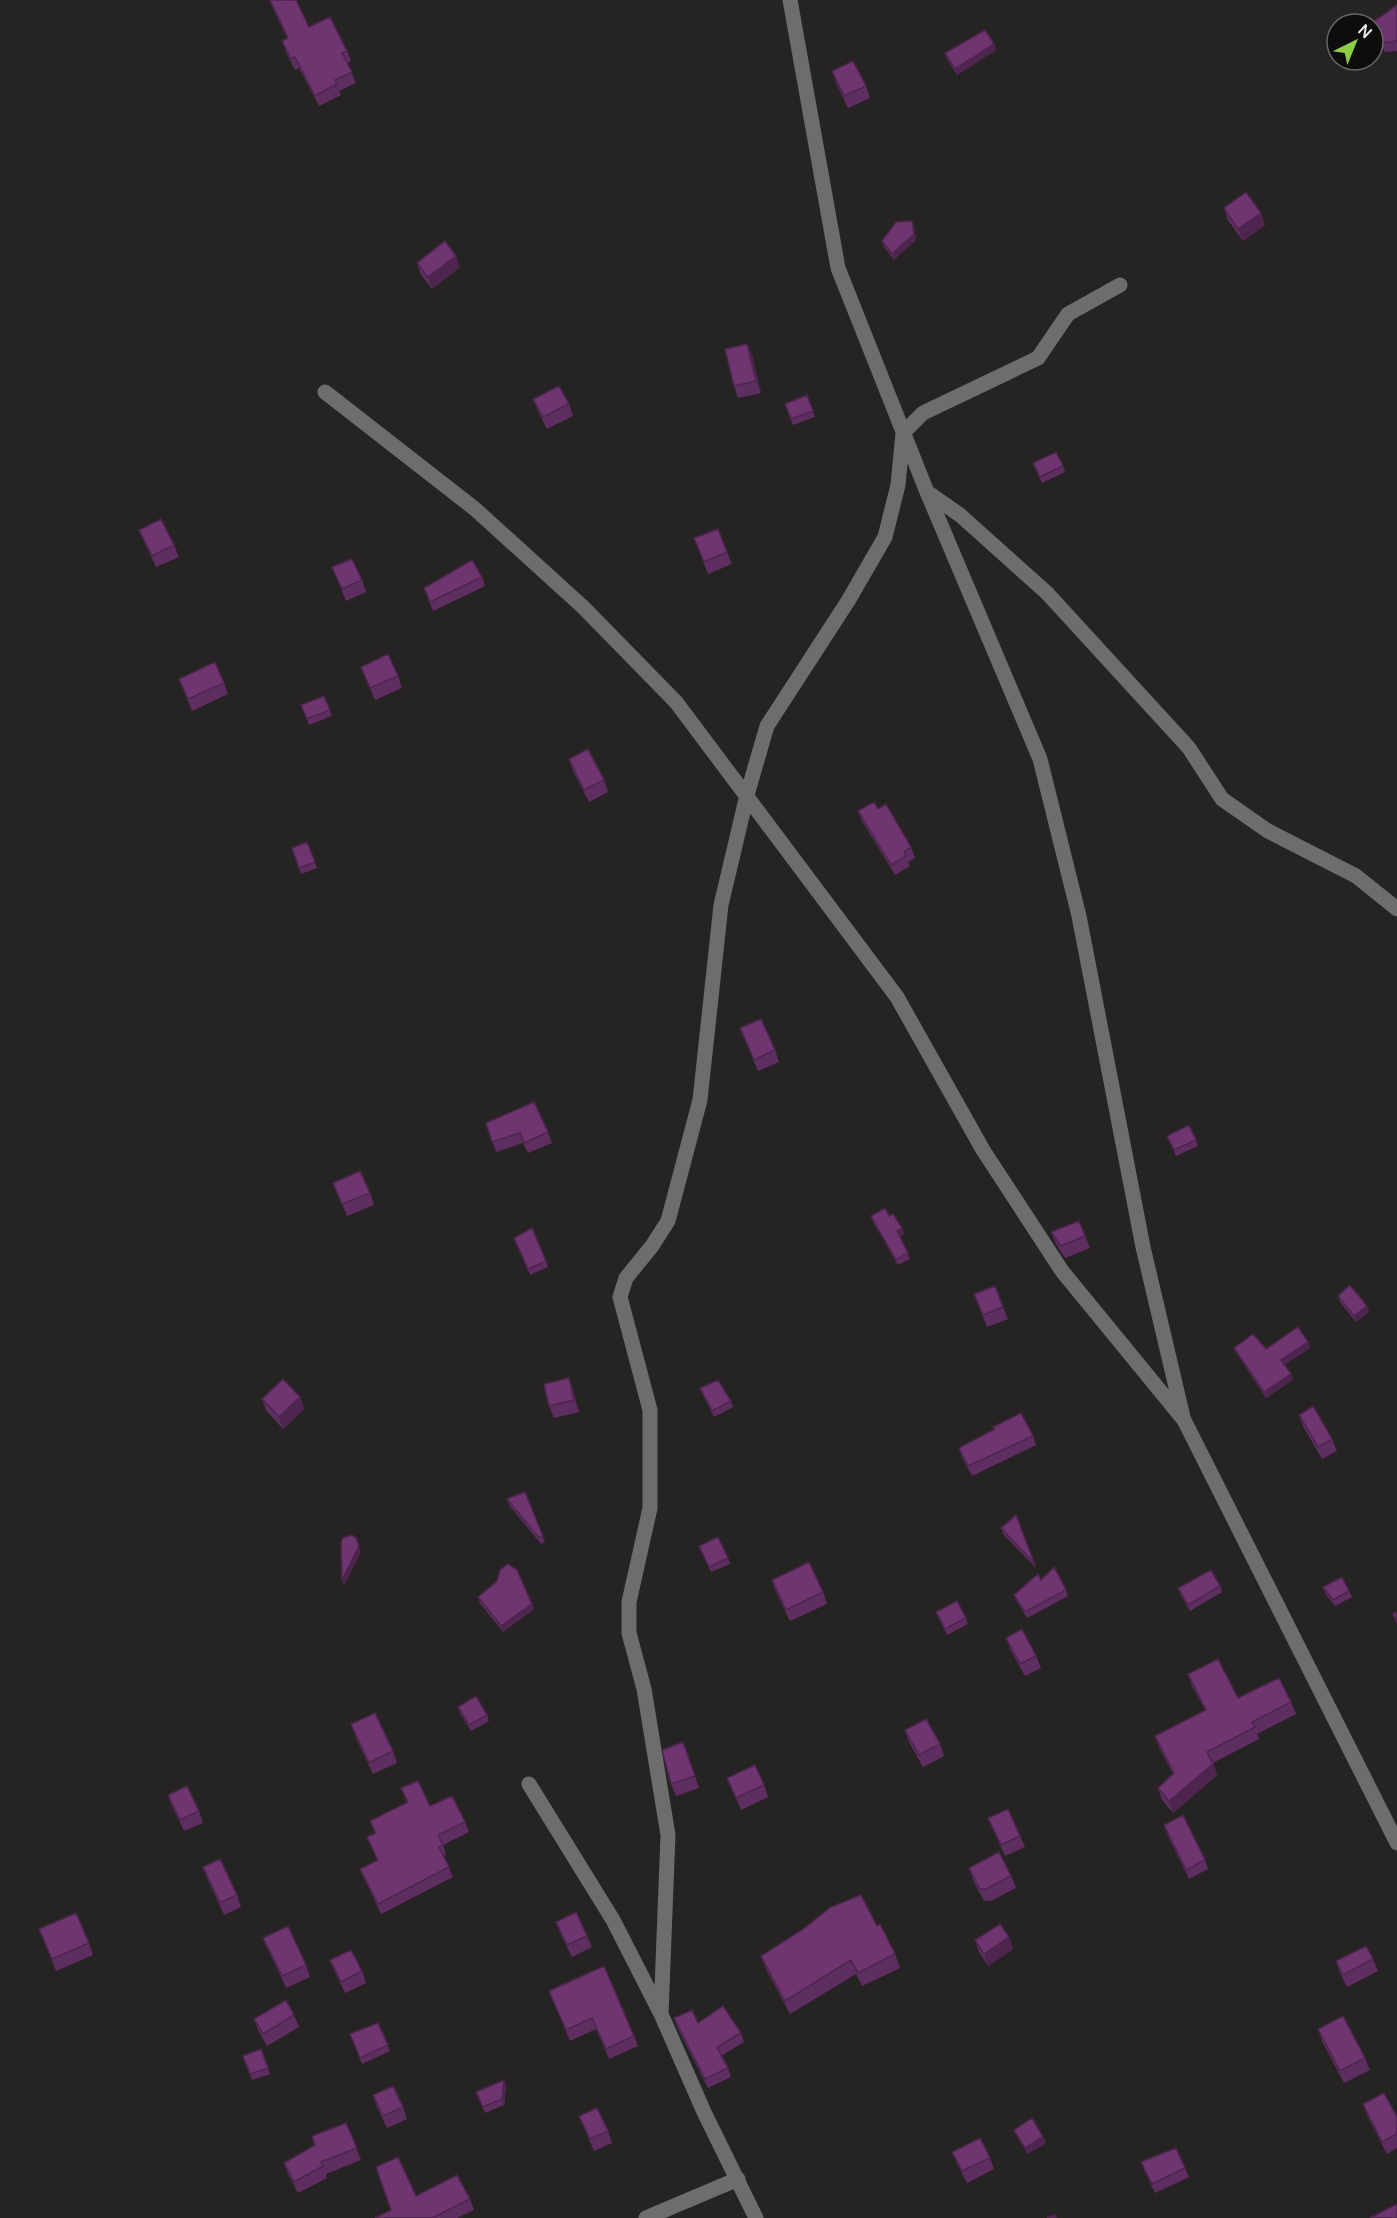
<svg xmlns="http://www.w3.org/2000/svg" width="1397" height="2218" font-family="Manrope,sans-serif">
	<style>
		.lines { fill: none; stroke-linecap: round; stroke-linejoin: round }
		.minor { stroke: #6b6d6e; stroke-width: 15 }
		.wall { fill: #5f2e60 }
		.shaded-wall { fill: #4d254e }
		.building { fill: #6e3570; stroke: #4d254e; stroke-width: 1.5 }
	</style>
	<rect width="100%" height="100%" fill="#262422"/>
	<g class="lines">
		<path class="minor" d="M 790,0 L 838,268 L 927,492 L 1040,759 L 1079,916 L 1143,1247 L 1183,1417
			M 325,392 L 475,509 L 583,607 L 676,702 L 897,997 L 983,1150 L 1062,1271 L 1184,1420 L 1397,1843
			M 927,492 L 960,515 L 1047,593 L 1189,748 L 1222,799 L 1268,831 L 1356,876 L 1397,909
			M 529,1784 L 613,1920 L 661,2014 L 704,2112 L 756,2218
			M 661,2014 L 668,1835 L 644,1689 L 629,1633 L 629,1602 L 650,1508 L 650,1410 L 620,1297 L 626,1278 L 652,1246 L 668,1221 L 700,1100 L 721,905 L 747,795 L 767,726 L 848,601 L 885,537 L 898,485 L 903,433 L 923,413 L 1038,358 L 1068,314 L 1120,285
			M 646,2218 L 738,2179"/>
	</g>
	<path class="wall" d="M 269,0 L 296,0 L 309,27 L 347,51 L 351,61 L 347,63 L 356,83 L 339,91 L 341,95 L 319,106 L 299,68 L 295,70 L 286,52 L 282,41 L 287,38 Z
		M 1397,5 L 1397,51 L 1385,52 L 1381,44 L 1377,40 L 1374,31 Z
		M 994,44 L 996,50 L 957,75 L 947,59 L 945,53 Z
		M 832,71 L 866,86 L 870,98 L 848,108 L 836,83 Z
		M 1224,208 L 1261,213 L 1265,225 L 1243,241 L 1228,220 Z
		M 914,227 L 916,240 L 894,260 L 884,247 L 882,241 Z
		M 417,263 L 460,267 L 432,289 L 421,275 Z
		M 747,344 L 752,355 L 761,393 L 738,398 L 734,386 Z
		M 807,395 L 815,417 L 793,425 L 785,404 Z
		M 533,399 L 569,404 L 573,416 L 547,429 L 538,411 Z
		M 1033,463 L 1063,466 L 1065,472 L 1042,483 Z
		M 139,530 L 174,545 L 179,557 L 156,567 L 144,541 Z
		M 694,538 L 727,552 L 732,564 L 708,574 Z
		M 332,567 L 362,580 L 366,592 L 346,601 Z
		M 482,577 L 485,586 L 433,611 L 424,588 Z
		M 361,667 L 398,676 L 402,688 L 375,700 Z
		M 179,679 L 224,683 L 228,694 L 192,711 Z
		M 324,696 L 332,716 L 309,725 L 301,705 Z
		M 569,759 L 604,780 L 608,792 L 589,802 L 573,771 Z
		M 878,809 L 911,847 L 915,858 L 908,862 L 910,866 L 895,875 L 862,821 L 858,811 Z
		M 307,842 L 317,868 L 301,874 L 292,848 Z
		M 740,1028 L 775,1050 L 779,1062 L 758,1071 Z
		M 486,1123 L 548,1132 L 552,1143 L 528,1153 L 523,1143 L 496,1152 Z
		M 1167,1136 L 1196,1140 L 1198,1146 L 1176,1156 Z
		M 333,1183 L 370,1193 L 374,1205 L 347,1216 Z
		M 871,1216 L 889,1216 L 902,1228 L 904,1234 L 900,1237 L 910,1259 L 898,1265 L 873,1222 Z
		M 1079,1221 L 1090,1248 L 1065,1258 L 1056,1244 L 1051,1232 Z
		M 514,1238 L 546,1261 L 548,1267 L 530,1275 Z
		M 974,1294 L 1003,1307 L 1008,1319 L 987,1327 Z
		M 1338,1296 L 1367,1306 L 1369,1312 L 1356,1322 L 1340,1302 Z
		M 1308,1342 L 1310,1348 L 1284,1365 L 1293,1380 L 1266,1398 L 1237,1354 L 1234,1348 L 1266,1349 Z
		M 569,1378 L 573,1390 L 579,1412 L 554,1418 L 549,1406 Z
		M 700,1388 L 731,1401 L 733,1407 L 714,1417 Z
		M 300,1397 L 304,1409 L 283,1429 L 266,1410 L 262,1399 Z
		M 1299,1415 L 1332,1439 L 1337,1451 L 1322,1459 L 1303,1426 Z
		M 1033,1436 L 1036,1445 L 972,1476 L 962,1458 L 959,1448 Z
		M 525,1492 L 545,1542 L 541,1544 L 509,1505 L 507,1499 Z
		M 1001,1528 L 1034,1562 L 1036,1568 L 1003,1534 Z
		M 699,1546 L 728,1558 L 730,1564 L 711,1572 Z
		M 772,1580 L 823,1592 L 827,1604 L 790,1621 L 776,1592 Z
		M 1041,1580 L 1066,1590 L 1068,1596 L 1027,1618 L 1016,1600 L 1014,1595 Z
		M 497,1581 L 532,1604 L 534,1609 L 503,1632 L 480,1603 L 478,1597 Z
		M 1220,1586 L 1222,1592 L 1190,1611 L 1180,1594 L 1178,1588 Z
		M 1323,1587 L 1349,1591 L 1352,1597 L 1335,1606 L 1325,1593 Z
		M 936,1612 L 966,1618 L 968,1624 L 947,1635 Z
		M 1006,1638 L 1036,1656 L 1041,1668 L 1025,1676 L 1010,1649 Z
		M 1188,1674 L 1238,1698 L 1291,1702 L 1296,1714 L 1257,1734 L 1259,1739 L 1213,1763 L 1217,1775 L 1173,1813 L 1162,1800 L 1158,1788 L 1173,1774 L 1159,1747 L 1155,1736 L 1205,1710 L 1192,1686 Z
		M 458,1707 L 487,1715 L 489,1721 L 471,1731 L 460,1713 Z
		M 351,1724 L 393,1751 L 397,1763 L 373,1774 L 355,1736 Z
		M 905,1730 L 940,1744 L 944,1756 L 923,1767 L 909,1742 Z
		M 683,1742 L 699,1788 L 676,1796 L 671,1784 Z
		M 727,1778 L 764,1785 L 768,1797 L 741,1810 Z
		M 401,1788 L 430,1806 L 465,1822 L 469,1832 L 443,1845 L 446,1855 L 443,1856 L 453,1877 L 381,1914 L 364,1878 L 360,1869 L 377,1860 L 367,1837 L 375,1834 L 370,1821 L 407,1803 Z
		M 168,1795 L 199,1811 L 203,1823 L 184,1831 L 172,1806 Z
		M 988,1818 L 1020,1836 L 1025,1847 L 1005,1856 Z
		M 1164,1825 L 1205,1860 L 1208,1869 L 1189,1879 L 1167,1834 Z
		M 203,1867 L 237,1895 L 241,1907 L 224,1915 L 207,1878 Z
		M 969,1868 L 1011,1876 L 1016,1888 L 991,1901 L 984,1901 L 973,1880 Z
		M 556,1922 L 587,1936 L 592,1947 L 572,1957 L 560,1933 Z
		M 877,1926 L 895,1954 L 900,1968 L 862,1986 L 856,1974 L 790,2014 L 766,1969 L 761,1956 Z
		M 39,1929 L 89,1943 L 93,1955 L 56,1971 Z
		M 1009,1937 L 1013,1949 L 988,1966 L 979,1952 L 975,1940 Z
		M 263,1938 L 306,1965 L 310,1977 L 286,1988 L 268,1949 Z
		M 1373,1959 L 1378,1971 L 1347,1987 L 1340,1973 L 1336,1961 Z
		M 330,1960 L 362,1971 L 366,1983 L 345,1993 L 335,1972 Z
		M 549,1991 L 634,2036 L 638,2046 L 609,2059 L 596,2029 L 570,2041 Z
		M 294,2015 L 299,2027 L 267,2046 L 258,2030 L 254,2019 Z
		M 674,2018 L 741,2033 L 744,2042 L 721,2056 L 728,2068 L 731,2077 L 708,2088 L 677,2027 Z
		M 378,2023 L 390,2051 L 362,2064 L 350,2034 Z
		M 1318,2029 L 1365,2058 L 1370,2070 L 1344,2083 L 1322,2041 Z
		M 261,2049 L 270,2074 L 252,2080 L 243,2056 Z
		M 504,2080 L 506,2086 L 504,2105 L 485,2113 L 476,2092 Z
		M 373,2095 L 403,2107 L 407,2119 L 387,2128 L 377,2107 Z
		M 1363,2104 L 1397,2117 L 1397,2148 L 1387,2154 L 1367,2115 Z
		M 579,2116 L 608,2131 L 612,2143 L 594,2151 Z
		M 346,2123 L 361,2160 L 326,2174 L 327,2178 L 298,2193 L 288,2174 L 284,2163 L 315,2145 Z
		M 1014,2130 L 1043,2137 L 1046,2143 L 1028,2154 L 1016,2135 Z
		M 952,2152 L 990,2158 L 994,2169 L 967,2183 L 957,2164 Z
		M 1141,2162 L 1185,2168 L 1189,2177 L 1155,2193 L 1145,2172 Z
		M 416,2196 L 470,2199 L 474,2210 L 457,2218 L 375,2218 Z"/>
	<path class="shaded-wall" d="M 994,44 L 996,50 L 957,75 L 955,69 Z
		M 1261,213 L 1265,225 L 1243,241 L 1238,229 Z
		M 912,221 L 914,227 L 916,240 L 894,260 L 892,254 Z
		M 456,256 L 460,267 L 432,289 L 428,277 Z
		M 747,344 L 752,355 L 761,393 L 756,381 Z
		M 902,1228 L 904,1234 L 899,1237 L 897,1231 Z
		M 1367,1306 L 1369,1312 L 1356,1322 L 1354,1316 Z
		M 1308,1342 L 1310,1348 L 1283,1365 L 1281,1360 Z
		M 1291,1374 L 1293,1380 L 1266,1398 L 1264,1392 Z
		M 569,1378 L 573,1390 L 579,1412 L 574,1400 Z
		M 300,1397 L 304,1409 L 283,1429 L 279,1417 Z
		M 356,1538 L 361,1552 L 344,1586 L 342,1580 Z
		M 532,1604 L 534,1609 L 503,1632 L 501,1626 Z
		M 1213,1764 L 1217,1775 L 1173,1813 L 1169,1801 Z
		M 1009,1937 L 1013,1949 L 988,1966 L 984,1954 Z
		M 504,2080 L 506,2086 L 504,2105 L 502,2099 Z
		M 1043,2137 L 1046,2143 L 1028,2154 L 1025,2148 Z"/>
	<path class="building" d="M 270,0 L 296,0 L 309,27 L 330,17 L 347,51 L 342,53 L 352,72 L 335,80 L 337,84 L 315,96 L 295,57 L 291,59 L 282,41 L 288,38 Z
		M 1397,5 L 1397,41 L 1381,43 L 1381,36 L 1374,31 L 1373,22 Z
		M 985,30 L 994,44 L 955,69 L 945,53 Z
		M 853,61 L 866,86 L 844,96 L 832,71 Z
		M 1246,192 L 1261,213 L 1238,229 L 1224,208 Z
		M 912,221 L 914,234 L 892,254 L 882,241 L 896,222 Z
		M 445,241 L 456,256 L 428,277 L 417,263 Z
		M 747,344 L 756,381 L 734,386 L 725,349 Z
		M 559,386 L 569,404 L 543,417 L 533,399 Z
		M 807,395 L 813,411 L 791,419 L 785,404 Z
		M 1056,452 L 1063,466 L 1040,477 L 1033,463 Z
		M 161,519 L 174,545 L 152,556 L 139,530 Z
		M 718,529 L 727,552 L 704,562 L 694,538 Z
		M 352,559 L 362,580 L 342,589 L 332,567 Z
		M 472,560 L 482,577 L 430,602 L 424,588 Z
		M 388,654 L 398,676 L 370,688 L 361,667 Z
		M 215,662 L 224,683 L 188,699 L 179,679 Z
		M 324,696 L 330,710 L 307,719 L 301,705 Z
		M 588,749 L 604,780 L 584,790 L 569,759 Z
		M 874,802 L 878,809 L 886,804 L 911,847 L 904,852 L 906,856 L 891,865 L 858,811 Z
		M 307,842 L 315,862 L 299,868 L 292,848 Z
		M 761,1019 L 775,1050 L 754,1060 L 740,1028 Z
		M 534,1102 L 548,1132 L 524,1143 L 520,1133 L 492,1142 L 486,1123 Z
		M 1189,1125 L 1196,1140 L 1174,1150 L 1167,1136 Z
		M 360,1171 L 370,1193 L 342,1204 L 333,1183 Z
		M 885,1208 L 889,1216 L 893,1214 L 902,1228 L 897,1231 L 908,1253 L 896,1260 L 871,1216 Z
		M 1079,1221 L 1085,1236 L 1061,1246 L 1051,1232 Z
		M 532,1228 L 546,1261 L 528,1269 L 514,1238 Z
		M 1350,1285 L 1367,1306 L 1354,1316 L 1338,1296 Z
		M 995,1286 L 1003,1307 L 983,1315 L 974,1294 Z
		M 1298,1327 L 1308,1342 L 1281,1360 L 1291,1374 L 1264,1392 L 1234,1348 L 1253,1334 L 1266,1349 Z
		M 569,1378 L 574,1400 L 549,1406 L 544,1384 Z
		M 283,1379 L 300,1397 L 279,1417 L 262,1399 Z
		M 718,1380 L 731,1401 L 712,1411 L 700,1388 Z
		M 1313,1406 L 1332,1439 L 1318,1447 L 1299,1415 Z
		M 1021,1413 L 1033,1436 L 968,1466 L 959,1448 L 995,1429 L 993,1427 Z
		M 525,1492 L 543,1536 L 539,1538 L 507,1499 Z
		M 1016,1515 L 1034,1562 L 1034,1563 L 1001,1528 Z
		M 352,1535 L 356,1538 L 359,1546 L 342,1580 L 341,1542 L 343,1538 Z
		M 718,1537 L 728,1558 L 709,1567 L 699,1546 Z
		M 809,1562 L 823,1592 L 786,1610 L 772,1580 Z
		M 508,1564 L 517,1570 L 532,1604 L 501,1626 L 478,1597 L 497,1581 L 500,1570 Z
		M 1054,1567 L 1066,1590 L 1025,1612 L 1014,1595 L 1038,1574 L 1041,1580 Z
		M 1211,1570 L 1220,1586 L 1188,1605 L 1178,1588 Z
		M 1342,1577 L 1349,1591 L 1333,1600 L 1323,1587 Z
		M 957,1601 L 966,1618 L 945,1629 L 936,1612 Z
		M 1395,1612 L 1397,1614 L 1397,1623 L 1393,1614 Z
		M 1022,1629 L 1036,1656 L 1020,1664 L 1006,1638 Z
		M 1218,1659 L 1238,1698 L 1279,1678 L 1291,1702 L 1252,1722 L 1255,1727 L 1207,1752 L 1213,1764 L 1169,1801 L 1158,1788 L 1174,1773 L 1155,1736 L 1206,1710 L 1188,1674 Z
		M 476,1696 L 487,1715 L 469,1725 L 458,1707 Z
		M 375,1713 L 393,1751 L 369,1763 L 351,1724 Z
		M 926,1719 L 940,1744 L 919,1755 L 905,1730 Z
		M 683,1742 L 695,1776 L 671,1784 L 662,1750 Z
		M 755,1765 L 764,1785 L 736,1798 L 727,1778 Z
		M 418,1781 L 430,1806 L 452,1796 L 465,1822 L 438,1835 L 443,1845 L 439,1847 L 449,1867 L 378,1904 L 360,1869 L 378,1860 L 367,1837 L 376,1833 L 370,1821 L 408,1802 L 401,1788 Z
		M 187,1786 L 199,1811 L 180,1820 L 168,1795 Z
		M 1008,1809 L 1020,1836 L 1001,1845 L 988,1818 Z
		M 1183,1815 L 1205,1860 L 1186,1870 L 1164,1825 Z
		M 999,1852 L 1011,1876 L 986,1889 L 980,1889 L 969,1868 Z
		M 220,1859 L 237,1895 L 220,1903 L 203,1867 Z
		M 861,1895 L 877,1926 L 880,1924 L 895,1954 L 858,1973 L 851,1960 L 785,2001 L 761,1956 L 802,1930 L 831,1907 Z
		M 576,1912 L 587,1936 L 567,1945 L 556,1922 Z
		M 76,1913 L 89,1943 L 52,1959 L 39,1929 Z
		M 1000,1924 L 1009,1937 L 984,1954 L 975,1940 Z
		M 288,1926 L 306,1965 L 282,1976 L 263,1938 Z
		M 1366,1946 L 1373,1959 L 1343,1975 L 1336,1961 Z
		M 351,1950 L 362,1971 L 341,1982 L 330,1960 Z
		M 604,1966 L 634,2036 L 606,2049 L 592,2018 L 566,2030 L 549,1991 Z
		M 286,2000 L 294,2015 L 263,2034 L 254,2019 Z
		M 723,2006 L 741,2033 L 717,2047 L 728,2068 L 705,2079 L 674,2018 L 692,2010 L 698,2023 Z
		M 1343,2016 L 1365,2058 L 1340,2071 L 1318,2029 Z
		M 378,2023 L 388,2045 L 360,2058 L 350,2034 Z
		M 261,2049 L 268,2068 L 250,2074 L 243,2056 Z
		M 504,2080 L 502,2099 L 483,2107 L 476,2092 Z
		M 393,2086 L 403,2107 L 383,2116 L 373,2095 Z
		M 1384,2093 L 1397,2117 L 1397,2134 L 1382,2142 L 1363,2104 Z
		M 597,2108 L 608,2131 L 590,2139 L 579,2116 Z
		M 1032,2118 L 1043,2137 L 1025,2148 L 1014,2130 Z
		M 346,2123 L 357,2148 L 321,2162 L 323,2166 L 294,2182 L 284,2163 L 315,2145 L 312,2136 Z
		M 980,2138 L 990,2158 L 962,2171 L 952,2152 Z
		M 1176,2148 L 1185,2168 L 1152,2184 L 1141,2162 Z
		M 398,2157 L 416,2196 L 457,2175 L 470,2199 L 432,2218 L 375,2218 L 391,2210 L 376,2167 Z
		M 1397,2204 L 1397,2218 L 1370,2218 Z
		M 1055,2215 L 1056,2218 L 1047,2218 Z"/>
	<g transform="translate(1355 42) rotate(43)"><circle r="28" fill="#0e0d0c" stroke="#686765" stroke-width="1.5"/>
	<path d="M0-4.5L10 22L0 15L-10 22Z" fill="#8dce44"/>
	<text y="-9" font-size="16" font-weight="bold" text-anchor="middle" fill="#eeedeb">N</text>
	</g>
</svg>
